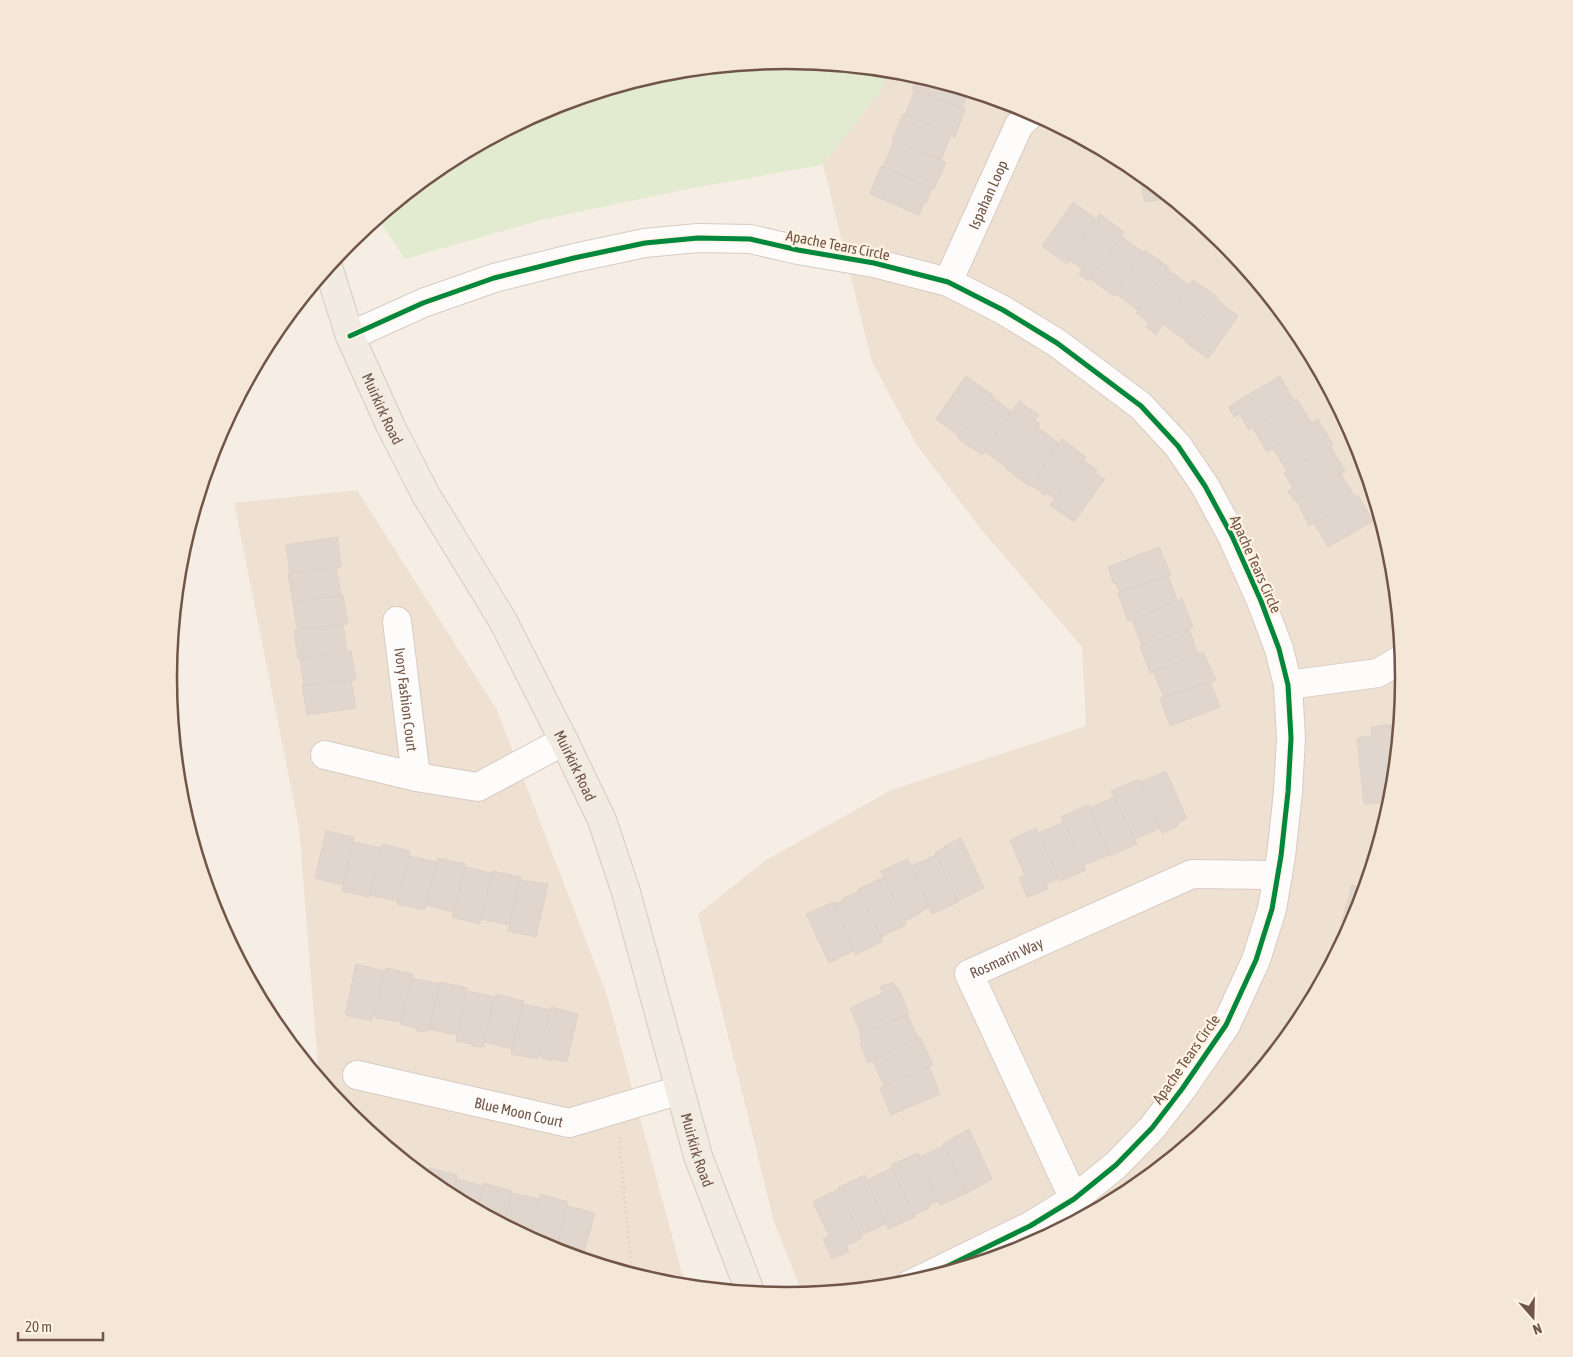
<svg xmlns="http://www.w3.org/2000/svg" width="1573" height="1357" font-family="'Asap Condensed',sans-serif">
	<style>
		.residential { fill: #efe1d2 }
		.green { fill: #e2ebd0 }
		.building { fill: #e1d6cd; stroke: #ded1c8 }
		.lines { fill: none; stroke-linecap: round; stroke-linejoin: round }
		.minor-casing { stroke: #d7cbc3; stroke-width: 30 }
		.major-casing { stroke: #d4cac3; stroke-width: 30 }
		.path { stroke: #d7cdc8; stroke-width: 3; stroke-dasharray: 1 4; stroke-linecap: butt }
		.minor { stroke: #fefcfb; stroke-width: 28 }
		.major { stroke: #f1ebe2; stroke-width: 28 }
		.cycleway-casing { stroke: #fff4e4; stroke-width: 8 }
		.cycleway { stroke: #00873e; stroke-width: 5 }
		.labels { text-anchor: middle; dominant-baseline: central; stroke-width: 4.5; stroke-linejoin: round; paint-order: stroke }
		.street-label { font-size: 15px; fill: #715547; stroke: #fff4e4 }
		.rim { fill: none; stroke: #715547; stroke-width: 2.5 }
	</style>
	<rect width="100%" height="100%" fill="#f6eee5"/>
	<path class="residential" d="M 889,70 L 907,72 L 1023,107 L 1130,164 L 1224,241 L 1301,335 L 1358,442 L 1393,558 L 1405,679 L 1393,799 L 1358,915 L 1301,1022 L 1224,1116 L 1130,1193 L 1023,1250 L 907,1285 L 803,1295 L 774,1222 L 698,914 L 766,860 L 891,790 L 1086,726 L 1082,647 L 980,528 L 916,444 L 872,362 L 823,165 L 880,91 Z
		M 357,490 L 497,710 L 607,995 L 682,1273 L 688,1287 L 666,1285 L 550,1250 L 443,1193 L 349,1116 L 319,1079 L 299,828 L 234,503 Z"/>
	<path class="green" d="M 787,60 L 889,70 L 880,91 L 823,165 L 693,188 L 545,219 L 405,259 L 378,218 L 443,164 L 550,107 L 666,72 Z"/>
	<path class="building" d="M 918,75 L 969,91 L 962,108 L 912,89 Z
		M 915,90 L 965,109 L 955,137 L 905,115 Z
		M 903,114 L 951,135 L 941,160 L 892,140 Z
		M 894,141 L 946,162 L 934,189 L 883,167 Z
		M 881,166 L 932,188 L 926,203 L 924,203 L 919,215 L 870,194 Z
		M 1139,172 L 1171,198 L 1145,202 Z
		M 1073,202 L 1096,219 L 1067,264 L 1042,246 Z
		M 1100,214 L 1124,232 L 1088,281 L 1079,274 L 1083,269 L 1069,260 Z
		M 1121,236 L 1143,252 L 1114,296 L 1090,279 Z
		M 1145,250 L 1169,267 L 1138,310 L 1116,294 Z
		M 1167,269 L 1189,285 L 1156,335 L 1146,327 L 1149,323 L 1136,313 Z
		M 1193,280 L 1217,297 L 1185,340 L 1164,325 Z
		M 1216,299 L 1238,316 L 1208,359 L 1185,342 Z
		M 966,376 L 993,395 L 959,436 L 936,419 Z
		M 1280,376 L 1294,401 L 1249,430 L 1240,414 L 1234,417 L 1228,407 Z
		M 992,397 L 1012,412 L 982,455 L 957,438 Z
		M 1297,399 L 1311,423 L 1267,452 L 1253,428 Z
		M 1019,401 L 1039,415 L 1035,420 L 1040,424 L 1007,468 L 984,451 Z
		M 1318,419 L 1333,445 L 1287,471 L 1273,448 Z
		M 1037,427 L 1059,443 L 1030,487 L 1006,469 Z
		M 1062,439 L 1086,457 L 1054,498 L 1047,493 L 1045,495 L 1032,486 Z
		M 1331,447 L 1345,471 L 1294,501 L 1288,491 L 1293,488 L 1284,473 Z
		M 1083,460 L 1097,470 L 1095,473 L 1105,479 L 1074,522 L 1050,505 Z
		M 1341,474 L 1355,497 L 1309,526 L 1296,500 Z
		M 1358,495 L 1373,521 L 1328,547 L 1314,523 Z
		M 337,537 L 341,567 L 290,573 L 286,545 Z
		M 1159,547 L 1171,575 L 1120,592 L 1116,583 L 1114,584 L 1108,567 Z
		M 336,567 L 341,595 L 293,602 L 288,573 Z
		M 1168,576 L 1177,600 L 1128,621 L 1118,593 Z
		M 343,595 L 348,624 L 297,629 L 293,602 Z
		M 1182,599 L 1193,627 L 1142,645 L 1132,620 Z
		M 343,625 L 347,652 L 298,658 L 294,630 Z
		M 1189,629 L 1198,654 L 1150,673 L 1140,646 Z
		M 351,651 L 356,680 L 304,685 L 300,658 Z
		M 1203,652 L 1216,680 L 1164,697 L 1153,672 Z
		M 351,680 L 356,708 L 307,715 L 302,685 Z
		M 1210,682 L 1220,707 L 1170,726 L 1160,698 Z
		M 1401,723 L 1392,802 L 1364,804 L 1357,738 L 1372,736 L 1371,727 Z
		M 1166,771 L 1187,819 L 1177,823 L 1178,826 L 1162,833 L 1140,782 Z
		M 1139,779 L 1160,828 L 1135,839 L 1111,791 Z
		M 1114,797 L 1137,844 L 1110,856 L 1090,808 Z
		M 1088,805 L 1109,855 L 1084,865 L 1061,817 Z
		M 1064,822 L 1086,870 L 1060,881 L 1038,833 Z
		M 1036,828 L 1059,878 L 1046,884 L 1048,889 L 1027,897 L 1019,878 L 1025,876 L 1010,840 Z
		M 326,831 L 354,837 L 343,885 L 315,878 Z
		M 961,838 L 984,888 L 958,901 L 935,853 L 945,848 L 944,846 Z
		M 354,842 L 381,848 L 369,897 L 342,891 Z
		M 382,844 L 410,851 L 398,901 L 370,895 Z
		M 1371,844 L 1379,847 L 1370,877 L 1368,877 L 1372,862 L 1366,860 Z
		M 936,855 L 958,902 L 932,914 L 911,866 Z
		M 409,856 L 437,862 L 425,910 L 397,904 Z
		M 438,858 L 466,864 L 454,912 L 426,905 Z
		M 908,859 L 929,907 L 920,912 L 920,914 L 904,921 L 881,871 Z
		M 465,867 L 492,873 L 480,924 L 452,917 Z
		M 493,871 L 521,877 L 509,925 L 481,919 Z
		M 884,877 L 906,925 L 881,937 L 858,889 Z
		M 520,880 L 548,884 L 536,937 L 508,931 Z
		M 1352,885 L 1366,889 L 1358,915 L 1353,924 L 1342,921 Z
		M 859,891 L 883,941 L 855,955 L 835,904 L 843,901 L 842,899 Z
		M 834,902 L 853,951 L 829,963 L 806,914 Z
		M 1332,944 L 1341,946 L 1323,981 L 1322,980 Z
		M 356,964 L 385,971 L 372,1021 L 345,1015 Z
		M 386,968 L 413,974 L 401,1022 L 376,1018 L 376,1016 L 373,1015 Z
		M 412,978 L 440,984 L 428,1031 L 417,1031 L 416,1028 L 400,1024 Z
		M 440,982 L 467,988 L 457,1035 L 429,1029 Z
		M 893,982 L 895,987 L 898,987 L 909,1014 L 861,1034 L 850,1008 L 883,993 L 880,987 Z
		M 467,991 L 495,997 L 483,1047 L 473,1046 L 470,1044 L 456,1041 Z
		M 496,994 L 524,1001 L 512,1049 L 484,1042 Z
		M 523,1004 L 550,1010 L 538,1059 L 511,1054 Z
		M 551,1007 L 578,1014 L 567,1062 L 553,1059 L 552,1061 L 542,1058 L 542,1056 L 539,1056 Z
		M 907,1014 L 918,1038 L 868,1063 L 860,1044 L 862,1044 L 859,1035 Z
		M 920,1037 L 933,1065 L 884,1086 L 873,1061 Z
		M 929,1066 L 940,1094 L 891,1115 L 880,1088 Z
		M 969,1129 L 992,1179 L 967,1193 L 943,1144 Z
		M 944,1146 L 967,1193 L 940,1205 L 919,1157 Z
		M 918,1153 L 938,1201 L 928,1206 L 929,1208 L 914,1215 L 891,1165 Z
		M 429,1168 L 457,1175 L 452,1198 L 443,1193 L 426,1179 Z
		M 892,1168 L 915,1217 L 888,1229 L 867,1180 Z
		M 414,1169 L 428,1173 L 426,1179 Z
		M 865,1175 L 886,1224 L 861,1235 L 838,1188 Z
		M 456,1179 L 483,1186 L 477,1211 L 452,1198 Z
		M 484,1183 L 512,1191 L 504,1225 L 477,1211 Z
		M 839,1189 L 862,1238 L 846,1246 L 849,1251 L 832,1259 L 823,1239 L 829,1236 L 813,1202 Z
		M 512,1193 L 539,1199 L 529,1239 L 504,1225 Z
		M 540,1194 L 568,1202 L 556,1252 L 529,1239 Z
		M 567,1206 L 595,1213 L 582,1260 L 556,1252 Z"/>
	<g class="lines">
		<g class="minor-casing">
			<g id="minor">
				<path id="s1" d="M 948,282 L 1019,125 L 1033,112"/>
				<path d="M 350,336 L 423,303 L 494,278 L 574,258 L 645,243 L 698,238 L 750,239 L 798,250 L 874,263 L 948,282 L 1003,310 L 1057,343 L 1141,406 L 1178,446 L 1205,486 L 1232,536 L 1261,601 L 1279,649 L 1288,685 L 1291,738 L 1288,792 L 1281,856 L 1272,909 L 1256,960 L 1226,1025 L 1182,1089 L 1152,1128 L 1116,1165 L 1074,1199 L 1030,1226 L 909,1285"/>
				<path id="s2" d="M 397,621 L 416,777 L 478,787 L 564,741"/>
				<path d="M 1288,685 L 1378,673 L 1403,658"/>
				<path d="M 325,755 L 416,777"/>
				<path id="s3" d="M 357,1075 L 569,1123 L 680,1090"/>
				<path id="s4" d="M 1074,1199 L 969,974 L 1192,874 L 1278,875"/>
			</g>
		</g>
		<g class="major-casing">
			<g id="major">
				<path id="s5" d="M 328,267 L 350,336 L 391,427 L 426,495 L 503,621 L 564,741 L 602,820 L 626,892 L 698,1156 L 751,1294"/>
			</g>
		</g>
		<path class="path" d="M 619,1137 L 632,1275"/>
		<use href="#minor" class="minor"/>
		<use href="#major" class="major"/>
		<g class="cycleway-casing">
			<path id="cycleway" d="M 350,336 L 423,303 L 494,278 L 574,258 L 645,243 L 698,238 L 750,239 L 798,250 L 874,263 L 948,282 L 1003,310 L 1057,343 L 1141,406 L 1178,446 L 1205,486 L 1232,536 L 1261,601 L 1279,649 L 1288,685 L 1291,738 L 1288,792 L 1281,856 L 1272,909 L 1256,960 L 1226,1025 L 1182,1089 L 1152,1128 L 1116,1165 L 1074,1199 L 1030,1226 L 909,1285"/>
		</g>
		<use href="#cycleway" class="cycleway"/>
	</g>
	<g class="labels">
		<g class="street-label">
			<text stroke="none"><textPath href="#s1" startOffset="96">Ispahan Loop</textPath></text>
			<text transform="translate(838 245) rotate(11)">Apache Tears Circle</text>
			<text stroke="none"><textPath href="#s5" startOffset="152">Muirkirk Road</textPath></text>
			<text transform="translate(1256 564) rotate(66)">Apache Tears Circle</text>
			<text stroke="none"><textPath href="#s2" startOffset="79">Ivory Fashion Court</textPath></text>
			<text stroke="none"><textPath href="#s5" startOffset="558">Muirkirk Road</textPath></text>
			<text stroke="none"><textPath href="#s4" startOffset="289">Rosmarin Way</textPath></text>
			<text transform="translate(1186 1059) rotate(-55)">Apache Tears Circle</text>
			<text stroke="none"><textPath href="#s3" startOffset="166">Blue Moon Court</textPath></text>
			<text stroke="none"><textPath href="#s5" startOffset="962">Muirkirk Road</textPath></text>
		</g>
	</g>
	<path d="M0 0H1573V1357H0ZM177 678a609 609 0 1 1 1218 0a609 609 0 1 1-1218 0Z" fill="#f4e7d7" fill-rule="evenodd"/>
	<path class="rim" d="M177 678a609 609 0 1 1 1218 0a609 609 0 1 1-1218 0Z"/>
	<g transform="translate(1533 1317) rotate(160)" stroke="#fff4e4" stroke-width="4" paint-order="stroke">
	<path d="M0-4L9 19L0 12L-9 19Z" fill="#715547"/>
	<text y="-8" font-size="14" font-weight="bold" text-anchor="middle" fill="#715547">N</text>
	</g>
	<path d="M18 1332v8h85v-8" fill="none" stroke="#715547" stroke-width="2.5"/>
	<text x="25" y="1332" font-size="15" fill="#715547" stroke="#fff4e4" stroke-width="4" paint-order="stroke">20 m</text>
</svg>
